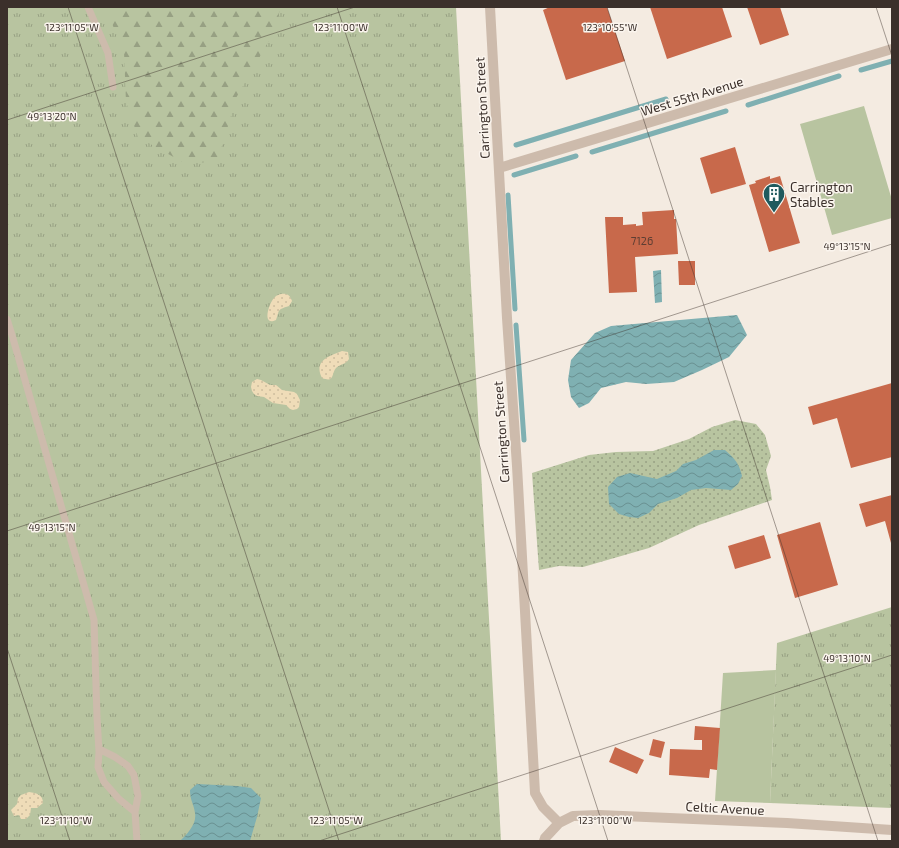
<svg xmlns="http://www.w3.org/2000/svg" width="899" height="848" font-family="'Exo 2',sans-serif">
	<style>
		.grass { fill: url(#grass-tufts) }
		.forest { fill: url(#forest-firs) }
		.sand { fill: url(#sand-dots) }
		.park { fill: #b8c4a0 }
		.garden { fill: url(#garden-dots) }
		.water { fill: url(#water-waves) }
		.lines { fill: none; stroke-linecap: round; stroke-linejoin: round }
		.stream { stroke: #7fb0b2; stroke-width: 5 }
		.building { fill: #c8694b }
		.lane { stroke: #cdbbac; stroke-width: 7 }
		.street { stroke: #cdbbac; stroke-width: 10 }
		.ticks { fill: none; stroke: #3b302b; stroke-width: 1; stroke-opacity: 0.45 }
		.labels { text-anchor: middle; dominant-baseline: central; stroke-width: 3; stroke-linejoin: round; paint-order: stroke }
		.number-label { font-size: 11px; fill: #5e3e33 }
		.street-label { font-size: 13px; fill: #3b302b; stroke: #fbf5ee }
		.poi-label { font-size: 13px; fill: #3b302b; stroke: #fbf5ee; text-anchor: start }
		.ticks-label { font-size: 10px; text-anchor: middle; fill: #3b302b; stroke: #fbf5ee; stroke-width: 3; stroke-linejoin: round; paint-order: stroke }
	</style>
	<defs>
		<pattern id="grass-tufts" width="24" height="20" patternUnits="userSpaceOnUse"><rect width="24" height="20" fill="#b8c4a0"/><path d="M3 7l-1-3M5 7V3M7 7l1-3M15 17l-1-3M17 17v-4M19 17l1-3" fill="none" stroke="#97a083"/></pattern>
		<pattern id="forest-firs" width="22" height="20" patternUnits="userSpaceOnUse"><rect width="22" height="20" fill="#b8c4a0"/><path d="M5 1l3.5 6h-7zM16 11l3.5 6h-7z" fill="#97a083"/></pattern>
		<pattern id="sand-dots" width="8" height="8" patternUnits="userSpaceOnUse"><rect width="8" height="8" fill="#efdcb8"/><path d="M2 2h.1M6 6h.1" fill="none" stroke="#cebd9e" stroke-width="1.8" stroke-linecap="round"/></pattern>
		<pattern id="garden-dots" width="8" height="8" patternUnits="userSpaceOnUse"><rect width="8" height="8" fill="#b8c4a0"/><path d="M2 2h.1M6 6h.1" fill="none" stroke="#97a083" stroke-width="1.8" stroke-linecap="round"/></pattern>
		<pattern id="water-waves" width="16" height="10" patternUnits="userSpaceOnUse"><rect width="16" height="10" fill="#7fb0b2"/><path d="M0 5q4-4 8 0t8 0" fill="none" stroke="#699091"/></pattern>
	</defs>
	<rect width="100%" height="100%" fill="#f4ebe1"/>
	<path class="grass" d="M 7,7 L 456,7 L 501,841 L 7,841 Z
		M 892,607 L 892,808 L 770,803 L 777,643 Z"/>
	<path class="forest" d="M 105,7 L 281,7 L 271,37 L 236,98 L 218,161 L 186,164 L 138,137 L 126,102 L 124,52 Z"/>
	<path class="sand" d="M 281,294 C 287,293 290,295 292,301 L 289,306 C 276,310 280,310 276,320 C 261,327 269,302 275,297 C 277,295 278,295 281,294 Z
		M 342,351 L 348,352 L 349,359 C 345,365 340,364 336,368 C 331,374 335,383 322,378 C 313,360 330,356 342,351 Z
		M 257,379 L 261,380 L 270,385 L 276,385 L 282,390 L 294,392 L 297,394 L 300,400 L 299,407 L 297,409 L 293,410 L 290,409 L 286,405 L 273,403 L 264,397 L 257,396 L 254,394 L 252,391 L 251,387 L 252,382 Z
		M 29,792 C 37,793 43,795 43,803 L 37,808 L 31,808 L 30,815 L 26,819 L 21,819 L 19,815 L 14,816 L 11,810 L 17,804 L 18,798 L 21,795 Z"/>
	<path class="park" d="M 864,106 L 892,200 L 892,218 L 832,235 L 800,124 Z
		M 776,670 L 770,803 L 715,801 L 723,673 Z"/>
	<path class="garden" d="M 735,420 L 756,424 L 765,435 L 771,456 L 766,470 L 770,487 L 772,500 L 699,525 L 649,548 L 583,567 L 559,566 L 539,570 L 532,473 L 589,455 L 616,452 L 653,451 L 689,439 L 712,427 Z"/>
	<path class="water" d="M 661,270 L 662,302 L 655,303 L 653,271 Z
		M 737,315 L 747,335 L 729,357 L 702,370 L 674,382 L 646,384 L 626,382 L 601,388 L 589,403 L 579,408 L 571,397 L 568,380 L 571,360 L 595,333 L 611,326 Z
		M 714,450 L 725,450 C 735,459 739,463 742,476 L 738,484 L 731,490 L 706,488 L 691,490 L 677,498 L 658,504 L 649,513 L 638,518 L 629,517 L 619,514 L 609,504 L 608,487 L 617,477 L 630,473 L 657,479 L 676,471 L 683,464 L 696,460 Z
		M 197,784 L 237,786 L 251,788 L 261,798 L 257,817 L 250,841 L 180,841 C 187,834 197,824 195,813 C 194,804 190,801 190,790 Z"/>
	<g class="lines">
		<path class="stream" d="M 861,70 L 892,61
			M 748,105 L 839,76
			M 516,145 L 666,99
			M 592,152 L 726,111
			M 514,175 L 576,156
			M 508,195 L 515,309
			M 516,325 L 524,440"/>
	</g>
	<path class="building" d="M 550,7 L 607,7 L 625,61 L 566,80 L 543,10 Z
		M 650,7 L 722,7 L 732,37 L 667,59 Z
		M 747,7 L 780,7 L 789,35 L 760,45 Z
		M 735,147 L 746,184 L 711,194 L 700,158 Z
		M 770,176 L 770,179 L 780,176 L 800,243 L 769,252 L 749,185 L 756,183 L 755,181 Z
		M 674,210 L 674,219 L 676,219 L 678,254 L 635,257 L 637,292 L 609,293 L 605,217 L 623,217 L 623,225 L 636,224 L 636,226 L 643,225 L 642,212 Z
		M 678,261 L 695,261 L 695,285 L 679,285 Z
		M 892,383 L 892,457 L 851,468 L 837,418 L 813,425 L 808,407 Z
		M 892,495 L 892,542 L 891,543 L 885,521 L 866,527 L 859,504 Z
		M 820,522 L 838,585 L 795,598 L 777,535 Z
		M 764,535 L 771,558 L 735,569 L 728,546 Z
		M 695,726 L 720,728 L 717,770 L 710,769 L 709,778 L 669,775 L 670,749 L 702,750 L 702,740 L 694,740 Z
		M 653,739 L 665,742 L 661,758 L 649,755 Z
		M 615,747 L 644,760 L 637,774 L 609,762 Z"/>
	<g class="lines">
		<path class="lane" d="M 88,7 L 108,53 L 113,87
			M 7,319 L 12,335 L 94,620 L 97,717 L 99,752 L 98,767 L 104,782 L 119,799 L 135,812 L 137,841
			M 99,749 L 115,757 L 128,766 L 134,775 L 138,796 L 135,812"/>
		<path class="street" d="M 490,7 L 507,318 L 517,466 L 535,793 L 543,807 L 559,823 L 545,838 L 544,841
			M 499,168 L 892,49
			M 559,823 L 573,816 L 599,815 L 787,823 L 892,830"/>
	</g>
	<path class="ticks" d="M 68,7 L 339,841M 337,7 L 608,841M 607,7 L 878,841M 876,7 L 892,56M 7,120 L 355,7M 7,531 L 892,244M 7,648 L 70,841M 319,841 L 892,655"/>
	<defs>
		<g id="building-pin" transform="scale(1.15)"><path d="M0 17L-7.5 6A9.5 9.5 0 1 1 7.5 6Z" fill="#1f5a5e" stroke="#fbf5ee"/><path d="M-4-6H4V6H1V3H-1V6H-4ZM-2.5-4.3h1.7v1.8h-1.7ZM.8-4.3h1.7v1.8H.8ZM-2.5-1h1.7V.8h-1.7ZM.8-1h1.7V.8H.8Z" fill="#fff"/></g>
	</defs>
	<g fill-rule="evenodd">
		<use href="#building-pin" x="774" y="194"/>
	</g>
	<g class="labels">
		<g class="number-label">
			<text x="642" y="240">7126</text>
		</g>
		<g class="street-label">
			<text transform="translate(692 96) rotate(-17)">West 55th Avenue</text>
			<text transform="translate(482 108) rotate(-93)">Carrington Street</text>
			<text transform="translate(501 432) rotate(-94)">Carrington Street</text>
			<text transform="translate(725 808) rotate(3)">Celtic Avenue</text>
		</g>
		<g class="poi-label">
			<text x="790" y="187">Carrington<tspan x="790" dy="15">Stables</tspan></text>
		</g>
	</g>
	<g class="ticks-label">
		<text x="72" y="31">123°11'05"W</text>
		<text x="341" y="31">123°11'00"W</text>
		<text x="610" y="31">123°10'55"W</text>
		<text x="52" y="120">49°13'20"N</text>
		<text x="847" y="250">49°13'15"N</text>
		<text x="52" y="531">49°13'15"N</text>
		<text x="847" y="662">49°13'10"N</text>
		<text x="66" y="824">123°11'10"W</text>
		<text x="336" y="824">123°11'05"W</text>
		<text x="605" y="824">123°11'00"W</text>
	</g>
	<rect width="899" height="848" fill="none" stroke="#3b302b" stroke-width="16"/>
</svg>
